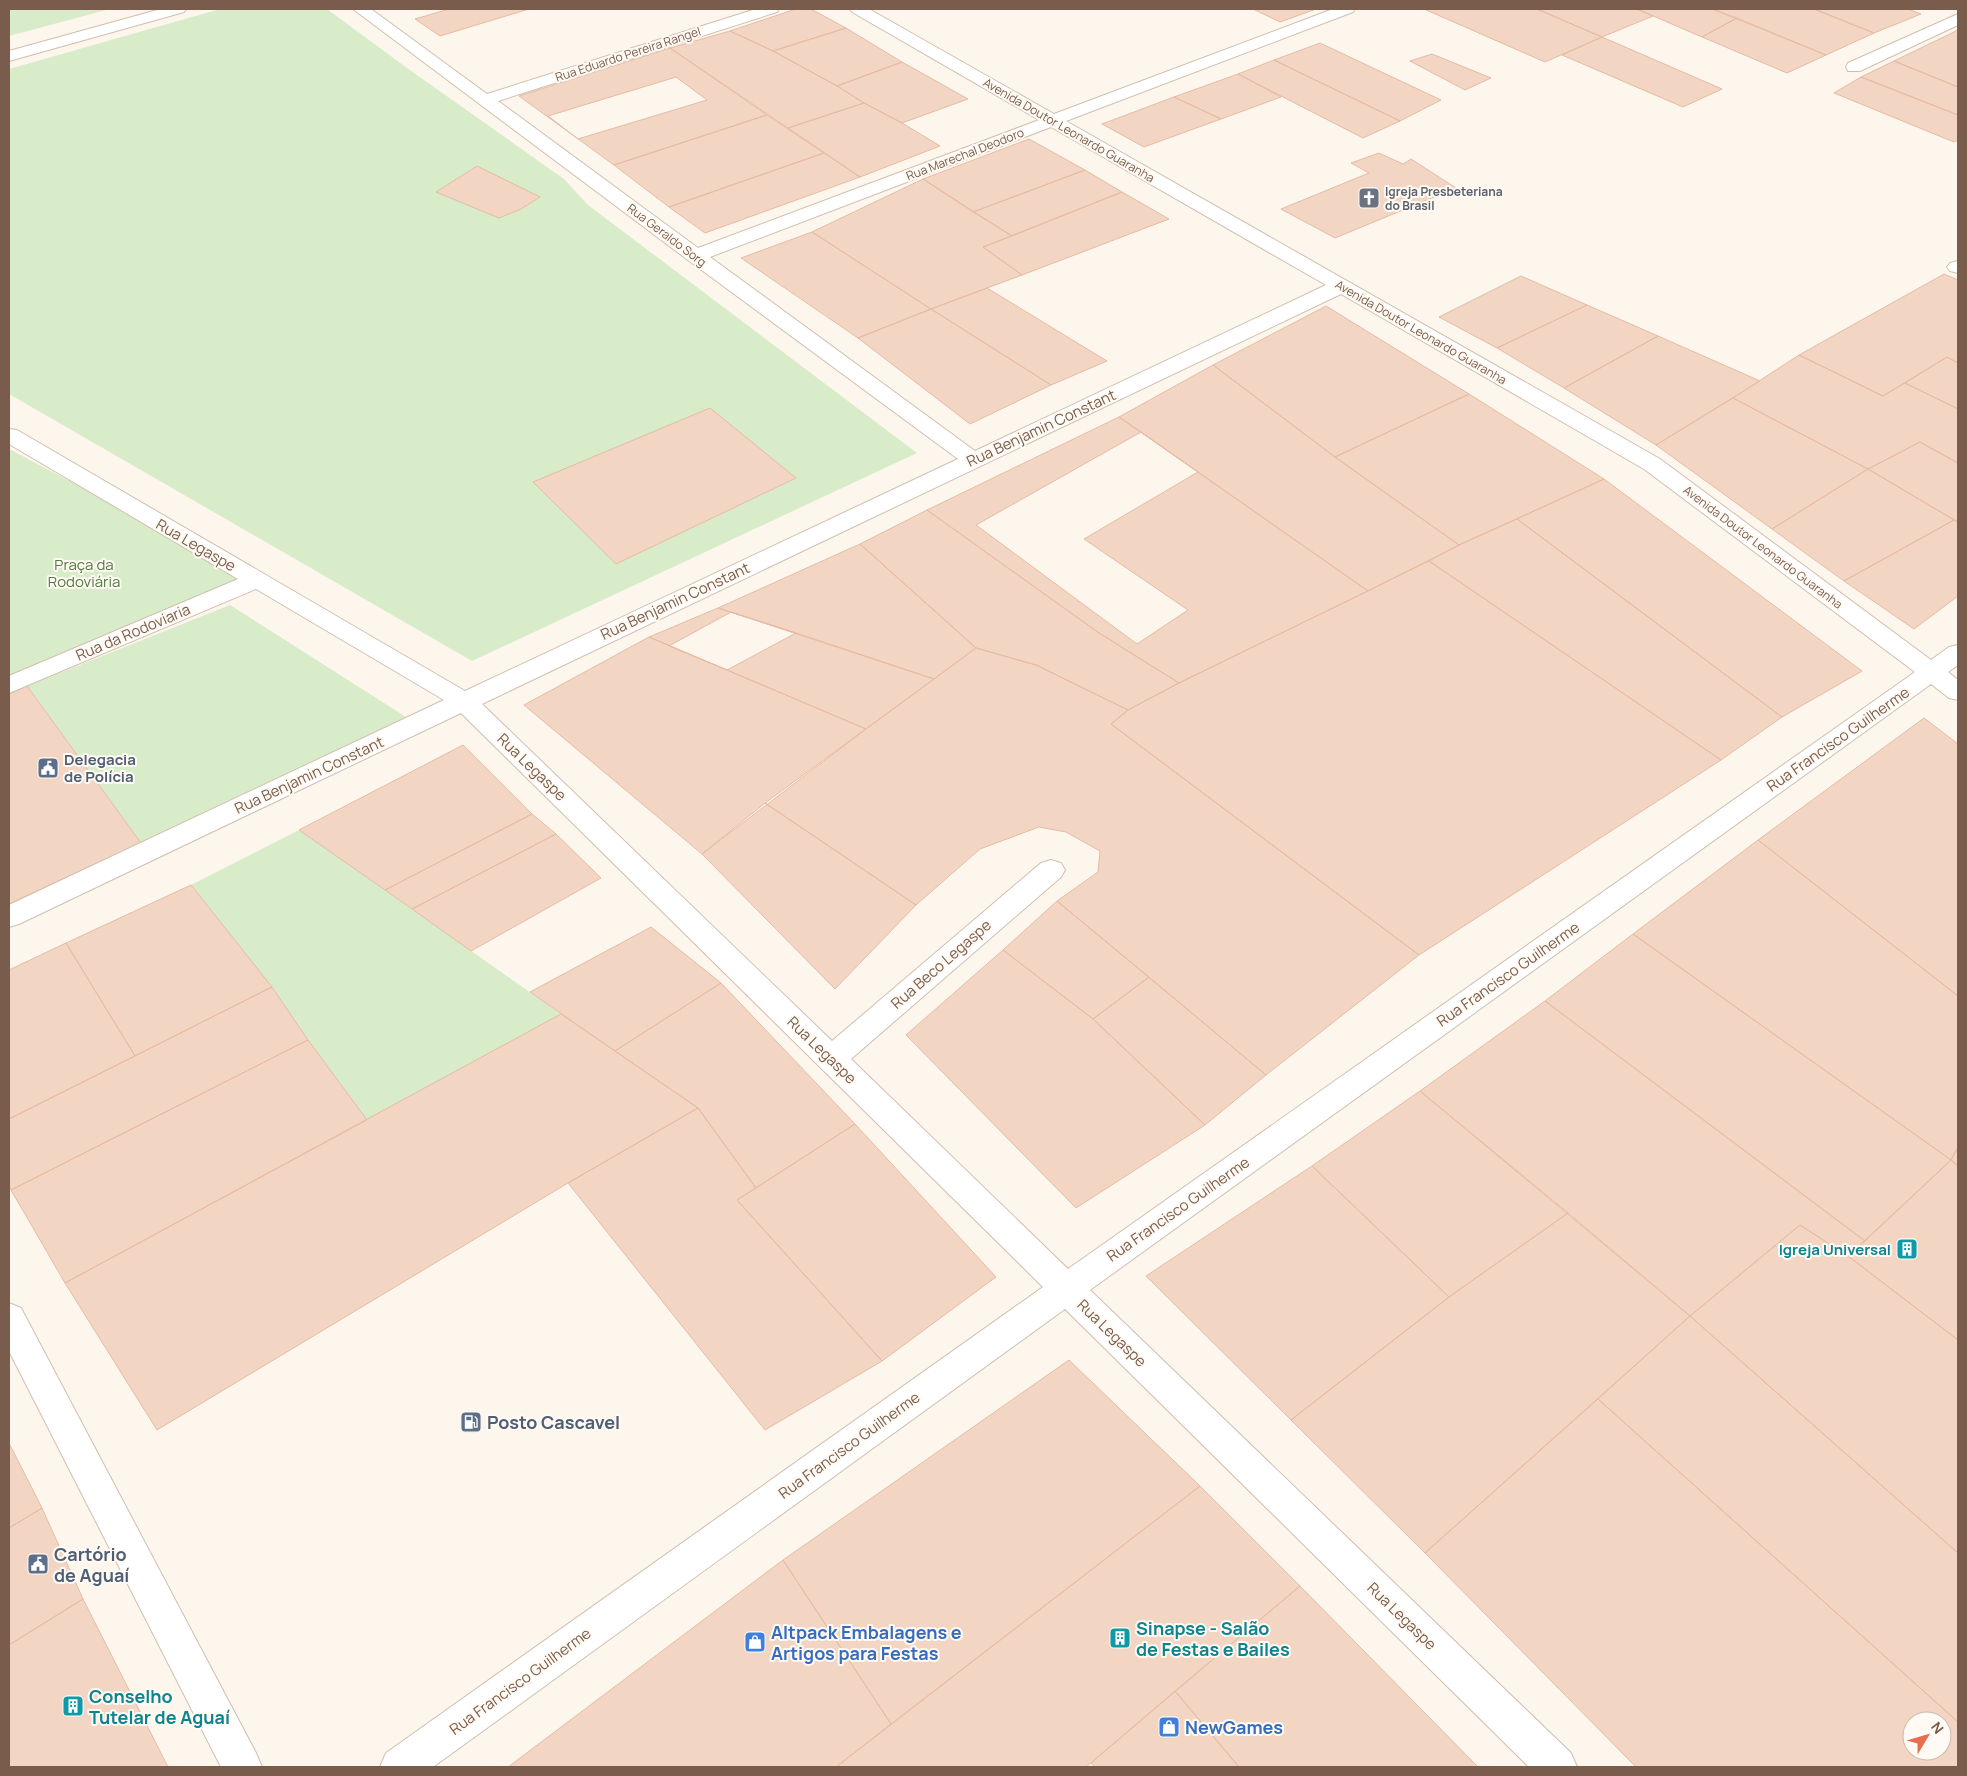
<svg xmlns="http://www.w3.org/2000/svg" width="1967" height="1776" font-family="Manrope,sans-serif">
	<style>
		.green { fill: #d8ecc9 }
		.building { fill: #f3d5c3; stroke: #e6bba3; fill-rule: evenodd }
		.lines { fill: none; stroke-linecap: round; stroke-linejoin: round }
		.minor-casing { stroke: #d1beb0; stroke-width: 2 }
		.minor { fill: #fff; fill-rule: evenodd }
		.labels { text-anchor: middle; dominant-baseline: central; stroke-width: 4; stroke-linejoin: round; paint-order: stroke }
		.far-street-label { font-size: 12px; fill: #7a5c4d; stroke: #fffaf3 }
		.far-worship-label { font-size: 12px; font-weight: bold; fill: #5b616d; stroke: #fffaf3; text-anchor: start }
		.street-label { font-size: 15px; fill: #7a5c4d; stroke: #fffaf3 }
		.park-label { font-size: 15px; fill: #537a41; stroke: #fffaf3 }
		.service-label { font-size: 15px; font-weight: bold; fill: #4e5e75; stroke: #fffaf3; text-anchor: start }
		.culture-label { font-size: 15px; font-weight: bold; fill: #0d838f; stroke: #fffaf3; text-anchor: end }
		.near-service-label { font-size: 18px; font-weight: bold; fill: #4e5e75; stroke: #fffaf3; text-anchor: start }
		.near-culture-label { font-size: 18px; font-weight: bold; fill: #0d838f; stroke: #fffaf3; text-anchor: start }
		.near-shop-label { font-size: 18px; font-weight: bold; fill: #366cbe; stroke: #fffaf3; text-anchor: start }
	</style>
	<rect width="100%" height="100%" fill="#fdf6ec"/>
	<path class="green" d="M 9,9 L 110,9 L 9,36 Z
		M 220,9 L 327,9 L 407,68 L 564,179 L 588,205 L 917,453 L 472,661 L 9,394 L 9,69 Z
		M 9,449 L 257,580 L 9,685 Z
		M 230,605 L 406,717 L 141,843 L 27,686 Z
		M 299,830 L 561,1014 L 367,1120 L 191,885 Z"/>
	<path class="building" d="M 449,9 L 529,9 L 440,36 L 415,19 Z
		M 796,9 L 811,9 L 846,28 L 773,51 L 730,31 Z
		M 1253,9 L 1316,9 L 1280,22 Z
		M 1424,9 L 1537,9 L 1602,37 L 1545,62 Z
		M 1537,9 L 1637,9 L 1653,16 L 1602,37 Z
		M 1637,9 L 1712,9 L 1737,18 L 1702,37 Z
		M 1712,9 L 1814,9 L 1874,33 L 1826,55 Z
		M 1814,9 L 1908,9 L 1921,14 L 1874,33 Z
		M 1737,18 L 1826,55 L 1787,73 L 1702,37 Z
		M 846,28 L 902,62 L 837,86 L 773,51 Z
		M 1958,30 L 1958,87 L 1894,61 Z
		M 730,31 L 773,51 L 837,86 L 864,103 L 788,128 L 670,48 Z
		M 1602,37 L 1722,89 L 1683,107 L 1562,55 Z
		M 1320,43 L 1441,100 L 1400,121 L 1274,60 Z
		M 670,48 L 767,115 L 614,165 L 519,96 Z
		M 1432,54 L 1491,78 L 1465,90 L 1410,61 Z
		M 1274,60 L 1400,121 L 1363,138 L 1238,74 Z
		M 1894,61 L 1958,87 L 1958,115 L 1861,77 Z
		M 902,62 L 968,99 L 902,123 L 864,103 L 837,86 Z
		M 1238,74 L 1281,97 L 1221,119 L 1174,97 Z
		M 676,77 L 707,100 L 578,139 L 548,116 Z
		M 1861,77 L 1958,115 L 1958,140 L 1954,142 L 1834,93 Z
		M 1174,97 L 1221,119 L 1144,147 L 1102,124 Z
		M 864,103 L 902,123 L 940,146 L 860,177 L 788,128 Z
		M 767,115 L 824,153 L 669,207 L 614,165 Z
		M 1029,139 L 1085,170 L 973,212 L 923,179 Z
		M 824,153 L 860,177 L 705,233 L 669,207 Z
		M 1379,153 L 1403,164 L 1411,159 L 1456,188 L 1335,238 L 1281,209 L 1369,173 L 1351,163 Z
		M 477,166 L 540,197 L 521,209 L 499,218 L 436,192 Z
		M 1085,170 L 1122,192 L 1012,236 L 973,212 Z
		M 923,179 L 1012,236 L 983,247 L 1022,275 L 931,309 L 812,232 Z
		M 1122,192 L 1169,219 L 1022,275 L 983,247 Z
		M 812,232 L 931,309 L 858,338 L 741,258 Z
		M 1944,274 L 1958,280 L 1958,363 L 1947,357 L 1883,396 L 1799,355 Z
		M 1521,276 L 1587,305 L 1497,348 L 1439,317 Z
		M 987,288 L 1107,361 L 1051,385 L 931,309 Z
		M 1587,305 L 1658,336 L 1564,388 L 1497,348 Z
		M 1326,306 L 1469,394 L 1335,457 L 1213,365 Z
		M 931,309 L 1051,385 L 970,424 L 858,338 Z
		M 1658,336 L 1760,381 L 1656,445 L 1564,388 Z
		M 1799,355 L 1883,396 L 1905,383 L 1958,409 L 1958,463 L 1920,442 L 1868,469 L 1733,398 Z
		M 1947,357 L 1958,363 L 1958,409 L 1905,383 Z
		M 1213,365 L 1335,457 L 1459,545 L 1368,591 L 1119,417 Z
		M 1469,394 L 1604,479 L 1459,545 L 1335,457 Z
		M 1733,398 L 1868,469 L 1772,529 L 1656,445 Z
		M 710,408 L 796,478 L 616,564 L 533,482 Z
		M 1119,417 L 1141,432 L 1368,591 L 1179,683 L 1099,633 L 927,510 Z
		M 1141,432 L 1198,472 L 1084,539 L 1188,610 L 1137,644 L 976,525 Z
		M 1920,442 L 1958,463 L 1958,522 L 1868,469 Z
		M 1868,469 L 1954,520 L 1844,581 L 1772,529 Z
		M 1604,479 L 1862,671 L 1782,717 L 1517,519 Z
		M 927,510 L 1099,633 L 1179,683 L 1128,710 L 1036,665 L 976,648 L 860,544 Z
		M 1517,519 L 1782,717 L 1721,760 L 1429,561 L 1459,545 Z
		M 1954,520 L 1958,522 L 1958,596 L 1914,629 L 1844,581 Z
		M 860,544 L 976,648 L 934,679 L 718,608 Z
		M 1429,561 L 1721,760 L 1419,955 L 1111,724 L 1128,710 L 1179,683 Z
		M 718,608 L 796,633 L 934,679 L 866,729 L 649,637 Z
		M 731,612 L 796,633 L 727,670 L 669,646 Z
		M 649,637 L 727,670 L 866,729 L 702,854 L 524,705 Z
		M 976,648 L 1036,665 L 1128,710 L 1111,724 L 1419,955 L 1266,1075 L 1057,901 L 1098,872 L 1100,851 L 1066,832 L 1039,827 L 980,849 L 916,905 L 765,803 Z
		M 27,686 L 141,843 L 9,904 L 9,694 Z
		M 1924,718 L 1958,744 L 1958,996 L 1758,840 Z
		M 463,745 L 532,814 L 385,890 L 299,830 Z
		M 765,803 L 916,905 L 835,989 L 702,854 Z
		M 532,814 L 556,834 L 412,909 L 385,890 Z
		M 556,834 L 601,878 L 471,951 L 412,909 Z
		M 1758,840 L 1958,996 L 1958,1147 L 1951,1160 L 1633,934 Z
		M 191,885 L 272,987 L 135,1056 L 66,943 Z
		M 1057,901 L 1149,977 L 1093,1019 L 1003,950 Z
		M 651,927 L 721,983 L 615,1051 L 530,992 Z
		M 1633,934 L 1951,1160 L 1865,1241 L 1545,1001 Z
		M 66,943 L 135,1056 L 9,1119 L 9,970 Z
		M 1003,950 L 1093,1019 L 1205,1125 L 1076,1208 L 906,1035 Z
		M 1149,977 L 1266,1075 L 1205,1125 L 1093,1019 Z
		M 721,983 L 855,1124 L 756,1188 L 698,1108 L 615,1051 Z
		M 272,987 L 308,1040 L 11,1190 L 9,1185 L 9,1119 Z
		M 1545,1001 L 1865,1241 L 1848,1256 L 1800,1225 L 1690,1316 L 1420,1091 Z
		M 561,1014 L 698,1108 L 568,1183 L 157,1430 L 65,1283 Z
		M 308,1040 L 367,1120 L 65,1283 L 11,1190 Z
		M 1420,1091 L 1568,1213 L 1449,1297 L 1312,1166 Z
		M 698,1108 L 756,1188 L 737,1200 L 882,1361 L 765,1430 L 568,1183 Z
		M 855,1124 L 996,1277 L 882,1361 L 737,1200 Z
		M 1958,1147 L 1958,1166 L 1951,1160 Z
		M 1951,1160 L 1958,1166 L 1958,1340 L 1848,1256 Z
		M 1312,1166 L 1449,1297 L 1291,1420 L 1146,1276 Z
		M 1568,1213 L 1690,1316 L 1425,1553 L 1291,1420 L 1449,1297 Z
		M 1800,1225 L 1848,1256 L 1958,1340 L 1958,1553 L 1690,1316 Z
		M 1690,1316 L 1958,1553 L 1958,1722 L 1598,1399 Z
		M 1069,1360 L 1200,1486 L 891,1724 L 783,1560 Z
		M 1598,1399 L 1958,1722 L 1958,1767 L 1636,1767 L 1425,1553 ZM 1912,1721 L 1942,1721 L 1942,1751 L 1912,1751 Z
		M 9,1443 L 42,1508 L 9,1528 Z
		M 1200,1486 L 1300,1586 L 1086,1767 L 836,1767 Z
		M 42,1508 L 83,1599 L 9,1645 L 9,1528 Z
		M 783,1560 L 891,1724 L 836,1767 L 508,1767 Z
		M 1300,1586 L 1478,1767 L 1239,1767 L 1175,1691 Z
		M 83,1599 L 168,1767 L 9,1767 L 9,1645 Z
		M 1175,1691 L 1239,1767 L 1095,1767 L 1091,1763 Z"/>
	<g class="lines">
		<g class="minor-casing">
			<path id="minor" d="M 161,9 L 186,9 L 184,12 L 9,61 L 9,51 Z
				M 353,9 L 371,9 L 487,94 L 756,9 L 779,9 L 777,12 L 498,101 L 698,248 L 1039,120 L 852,12 L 850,9 L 869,9 L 1054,114 L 1333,9 L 1355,9 L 1353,12 L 1066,121 L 1660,459 L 1931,660 L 1949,647 L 1958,645 L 1958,665 L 1948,672 L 1958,680 L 1958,700 L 1949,698 L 1931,684 L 1090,1290 L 1571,1753 L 1577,1767 L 1529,1767 L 1065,1309 L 433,1767 L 380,1767 L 386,1753 L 1043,1287 L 461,713 L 19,924 L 9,927 L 9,905 L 444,700 L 256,589 L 9,693 L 9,676 L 238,579 L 9,444 L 9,429 L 17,430 L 465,691 L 958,459 L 688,260 ZM 1051,127 L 1326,285 L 975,451 L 710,257 ZM 1341,294 L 1644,469 L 1915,672 L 1068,1269 L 851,1059 L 1061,877 L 1065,870 L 1061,863 L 1051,860 L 1041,863 L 832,1041 L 482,704 Z
				M 1958,14 L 1958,25 L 1860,71 L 1848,71 L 1846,67 L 1848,63 Z
				M 1958,261 L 1958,273 L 1950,271 L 1947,267 L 1950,263 Z
				M 9,1303 L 21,1308 L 256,1753 L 262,1767 L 221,1767 L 9,1351 Z"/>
		</g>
		<use href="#minor" class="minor"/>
	</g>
	<defs>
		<g id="church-square" transform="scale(1.125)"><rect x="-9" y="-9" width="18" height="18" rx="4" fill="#6b7280" stroke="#fffaf3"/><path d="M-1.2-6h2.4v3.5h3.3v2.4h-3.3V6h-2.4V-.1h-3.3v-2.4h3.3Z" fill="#fff"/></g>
		<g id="civic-square" transform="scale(1.125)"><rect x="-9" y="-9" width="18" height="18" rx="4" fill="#5c6f8a" stroke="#fffaf3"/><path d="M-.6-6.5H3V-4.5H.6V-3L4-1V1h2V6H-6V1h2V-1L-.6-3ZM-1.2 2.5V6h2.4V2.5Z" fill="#fff"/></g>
		<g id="building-square" transform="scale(1.125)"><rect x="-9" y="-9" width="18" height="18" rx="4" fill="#0f9aa8" stroke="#fffaf3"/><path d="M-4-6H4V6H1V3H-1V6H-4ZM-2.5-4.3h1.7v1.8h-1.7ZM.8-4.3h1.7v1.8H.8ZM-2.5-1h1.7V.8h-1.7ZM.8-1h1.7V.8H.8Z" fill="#fff"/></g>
		<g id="fuel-square" transform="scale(1.125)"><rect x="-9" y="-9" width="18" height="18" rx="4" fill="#5c6f8a" stroke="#fffaf3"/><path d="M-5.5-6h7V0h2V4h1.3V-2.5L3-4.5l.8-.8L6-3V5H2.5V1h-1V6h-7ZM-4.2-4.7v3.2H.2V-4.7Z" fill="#fff"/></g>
		<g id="shop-square" transform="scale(1.125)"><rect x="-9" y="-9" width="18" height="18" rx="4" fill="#3f7fe0" stroke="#fffaf3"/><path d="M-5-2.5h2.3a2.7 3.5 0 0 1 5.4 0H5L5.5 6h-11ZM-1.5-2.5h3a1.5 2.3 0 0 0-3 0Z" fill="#fff"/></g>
	</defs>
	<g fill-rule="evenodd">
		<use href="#church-square" x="1369" y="198"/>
		<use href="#civic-square" x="48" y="768"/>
		<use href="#building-square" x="1907" y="1249"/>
		<use href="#fuel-square" x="471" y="1422"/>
		<use href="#civic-square" x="38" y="1564"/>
		<use href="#building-square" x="1120" y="1638"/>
		<use href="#shop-square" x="755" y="1642"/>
		<use href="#building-square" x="73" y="1706"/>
		<use href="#shop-square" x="1169" y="1727"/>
	</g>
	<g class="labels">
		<g class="far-street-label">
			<text transform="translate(628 54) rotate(-18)">Rua Eduardo Pereira Rangel</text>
			<text transform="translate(1069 130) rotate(30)">Avenida Doutor Leonardo Guaranha</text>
			<text transform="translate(965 154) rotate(-21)">Rua Marechal Deodoro</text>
			<text transform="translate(667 235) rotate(37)">Rua Geraldo Sorg</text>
			<text transform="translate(1421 332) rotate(30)">Avenida Doutor Leonardo Guaranha</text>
			<text transform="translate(1763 547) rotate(37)">Avenida Doutor Leonardo Guaranha</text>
		</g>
		<g class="far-worship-label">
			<text x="1385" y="191">Igreja Presbeteriana<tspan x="1385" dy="14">do Brasil</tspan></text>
		</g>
		<g class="street-label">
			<text transform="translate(1041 428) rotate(-25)">Rua Benjamin Constant</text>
			<text transform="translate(196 545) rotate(30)">Rua Legaspe</text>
			<text transform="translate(675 601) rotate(-25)">Rua Benjamin Constant</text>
			<text transform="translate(133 632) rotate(-23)">Rua da Rodoviaria</text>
			<text transform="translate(1838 739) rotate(-35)">Rua Francisco Guilherme</text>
			<text transform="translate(532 767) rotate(44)">Rua Legaspe</text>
			<text transform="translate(309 775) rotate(-25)">Rua Benjamin Constant</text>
			<text transform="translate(941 964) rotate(-41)">Rua Beco Legaspe</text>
			<text transform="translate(1508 974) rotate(-35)">Rua Francisco Guilherme</text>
			<text transform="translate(822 1050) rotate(44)">Rua Legaspe</text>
			<text transform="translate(1178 1209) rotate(-35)">Rua Francisco Guilherme</text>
			<text transform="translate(1112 1333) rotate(44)">Rua Legaspe</text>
			<text transform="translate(849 1445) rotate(-36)">Rua Francisco Guilherme</text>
			<text transform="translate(1402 1616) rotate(44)">Rua Legaspe</text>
			<text transform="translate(520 1681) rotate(-36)">Rua Francisco Guilherme</text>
		</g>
		<g class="park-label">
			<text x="84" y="564">Praça da<tspan x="84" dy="17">Rodoviária</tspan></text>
		</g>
		<g class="service-label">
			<text x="64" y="759">Delegacia<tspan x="64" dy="17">de Polícia</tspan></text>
		</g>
		<g class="culture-label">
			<text x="1891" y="1249">Igreja Universal</text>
		</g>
		<g class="near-service-label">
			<text x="487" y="1422">Posto Cascavel</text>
			<text x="54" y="1554">Cartório<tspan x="54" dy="21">de Aguaí</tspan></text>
		</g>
		<g class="near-culture-label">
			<text x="1136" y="1628">Sinapse - Salão<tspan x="1136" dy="21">de Festas e Bailes</tspan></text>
			<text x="89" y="1696">Conselho<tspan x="89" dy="21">Tutelar de Aguaí</tspan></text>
		</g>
		<g class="near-shop-label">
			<text x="771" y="1632">Altpack Embalagens e<tspan x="771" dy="21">Artigos para Festas</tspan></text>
			<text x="1185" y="1727">NewGames</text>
		</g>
	</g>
	<rect width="1967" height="1776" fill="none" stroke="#7a5c4d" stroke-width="20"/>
	<g transform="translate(1927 1736) rotate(52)"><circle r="24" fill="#fffaf3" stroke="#cabbb1"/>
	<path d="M0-4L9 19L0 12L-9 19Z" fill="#e76f51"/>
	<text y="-8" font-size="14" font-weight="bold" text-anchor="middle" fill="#7a5c4d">N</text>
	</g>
</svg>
